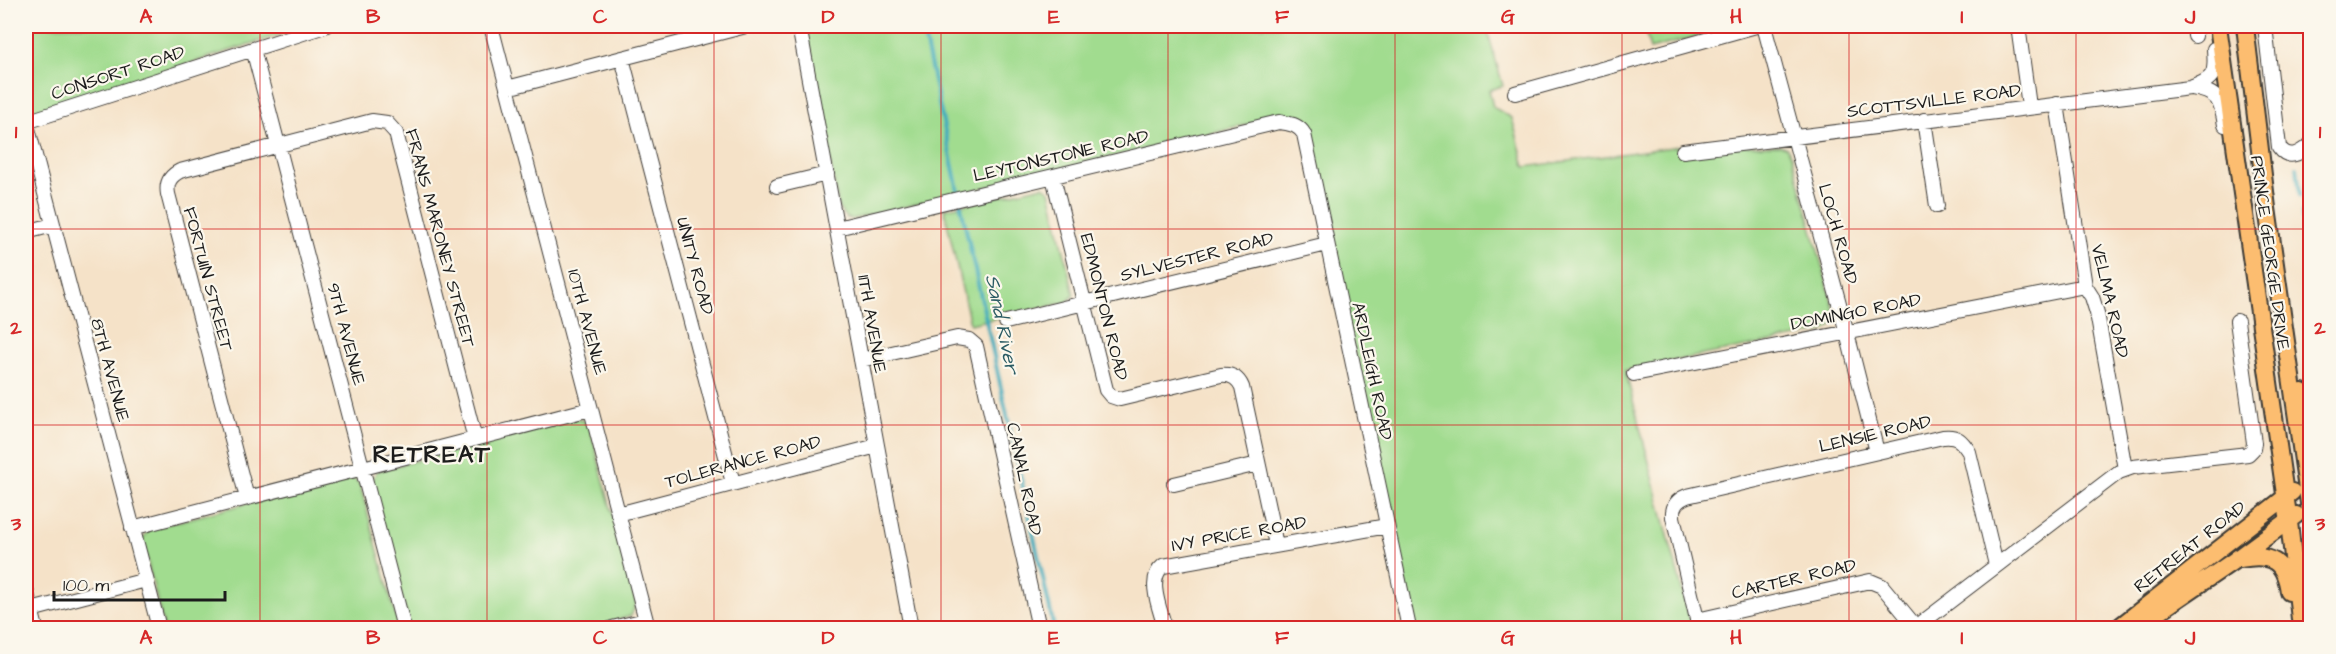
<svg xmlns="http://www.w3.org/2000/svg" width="2336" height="654" font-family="'Architects Daughter',sans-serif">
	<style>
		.green { fill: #a1dc8f; stroke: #5e7c56; stroke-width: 1.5 }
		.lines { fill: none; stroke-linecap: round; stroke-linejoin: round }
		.stream { stroke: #3eabbc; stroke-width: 4 }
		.minor-casing { stroke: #3d3a36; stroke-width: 16 }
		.major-casing { stroke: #3d3a36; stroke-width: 20 }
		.minor { stroke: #fff; stroke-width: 14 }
		.major { stroke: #fcbd6f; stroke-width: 16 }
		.grid { fill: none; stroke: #d62828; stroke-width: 1.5; stroke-opacity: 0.55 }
		.labels { text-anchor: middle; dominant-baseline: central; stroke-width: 4.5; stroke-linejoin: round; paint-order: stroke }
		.street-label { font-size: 18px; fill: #1c1c1c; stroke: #fbf7ec }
		.water-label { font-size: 20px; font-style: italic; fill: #2b5c64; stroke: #fbf7ec }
		.district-label { font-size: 24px; font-weight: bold; letter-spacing: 1.5px; fill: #1c1c1c; stroke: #fbf7ec }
		.neatline { fill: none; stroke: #d62828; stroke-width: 2 }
		.grid-label { font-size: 20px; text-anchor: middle; font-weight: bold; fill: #d62828 }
	</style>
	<rect width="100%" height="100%" fill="#fbf7ec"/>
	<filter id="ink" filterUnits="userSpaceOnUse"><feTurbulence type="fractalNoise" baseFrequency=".0167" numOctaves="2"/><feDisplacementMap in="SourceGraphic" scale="12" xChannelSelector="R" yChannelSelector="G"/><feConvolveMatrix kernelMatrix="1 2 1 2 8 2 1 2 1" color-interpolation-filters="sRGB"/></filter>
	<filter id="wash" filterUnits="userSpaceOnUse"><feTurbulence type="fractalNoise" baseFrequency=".008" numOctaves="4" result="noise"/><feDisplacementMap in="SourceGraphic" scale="24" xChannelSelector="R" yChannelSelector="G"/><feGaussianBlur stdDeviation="1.35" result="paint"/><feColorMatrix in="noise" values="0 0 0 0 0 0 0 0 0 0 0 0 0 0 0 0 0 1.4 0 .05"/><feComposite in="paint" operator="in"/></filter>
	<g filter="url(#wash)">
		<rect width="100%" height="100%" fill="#f5e2c8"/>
		<path class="green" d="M 26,26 L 307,26 L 26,116 Z
			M 805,26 L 1486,26 L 1503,86 L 1489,90 L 1493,107 L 1512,118 L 1525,167 L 1680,146 L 1780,145 L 1787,148 L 1792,156 L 1835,313 L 1832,325 L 1823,332 L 1625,370 L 1692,628 L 1415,628 L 1304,125 L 1299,120 L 1284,116 L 853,219 L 846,218 L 839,209 Z
			M 1644,26 L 1737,26 L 1650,49 Z
			M 1043,186 L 1050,191 L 1074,295 L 1067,302 L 970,324 L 944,209 Z
			M 577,418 L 584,421 L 590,428 L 636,604 L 631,616 L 592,628 L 409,628 L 371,482 L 377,471 Z
			M 349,477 L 356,480 L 360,485 L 399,628 L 164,628 L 142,540 L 149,529 Z"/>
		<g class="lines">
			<path class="stream" d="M 922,26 L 959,195
				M 2297,167 L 2300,196
				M 960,202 L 1054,628
				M 2302,213 L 2307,253"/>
		</g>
	</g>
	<g filter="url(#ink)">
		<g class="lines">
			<g class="minor-casing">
				<path id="minor" d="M 491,26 L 648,628
					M 799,26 L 911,628
					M 1764,26 L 1847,333 L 1877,452
					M 2018,26 L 2029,106
					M 2194,26 L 2195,36
					M 2265,26 L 2279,147 C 2289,161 2300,153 2310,145
					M 253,49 L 404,628
					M 622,58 L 733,483
					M 507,88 L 746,26
					M 2192,88 C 2218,92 2221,100 2225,125
					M 1515,93 L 1756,26
					M 2057,104 L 2085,286 L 2092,297 L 2097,313 L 2125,469
					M 1924,120 L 1937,206
					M 26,121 L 159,628
					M 26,122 L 325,26
					M 1683,151 L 2190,88 C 2215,79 2216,74 2214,49
					M 1053,177 L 1106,390 L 1111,396 L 1120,399 L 1221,375 C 1231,374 1238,378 1242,387 L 1276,545
					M 777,186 L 827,174
					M 837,228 L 1279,122 C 1290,124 1298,124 1304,134 L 1409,628
					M 26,232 L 53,225
					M 1006,322 L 1327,244
					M 861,360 L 957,338 L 969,340 L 976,346 L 1039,628
					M 1634,374 L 2085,286
					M 1174,484 L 1258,464
					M 247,498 L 168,194 C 166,183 170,176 180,171 L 372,121 L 387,123 L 396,133 L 475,439
					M 618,514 L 877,446
					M 132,528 L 590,409
					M 26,590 L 36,628
					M 31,610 L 146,580
					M 1697,620 L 1870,581 L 1882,586 L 1916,627
					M 612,628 L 646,620
					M 1165,628 C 1161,611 1146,579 1163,566 L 1387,526
					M 1699,628 L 1673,517 C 1672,506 1677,500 1687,496 L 1943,437 C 1957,435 1962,441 1969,452 L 1996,565
					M 1915,628 L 2119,472 L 2133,467 L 2248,454 L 2253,449 L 2254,443 L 2237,321"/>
			</g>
			<g class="major-casing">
				<path id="major" d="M 2218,26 L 2289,522 L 2301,628
					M 2245,26 L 2267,208 L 2310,510
					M 2302,392 L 2310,417
					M 2241,559 C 2271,553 2285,561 2289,592
					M 2118,628 L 2292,492
					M 2135,628 L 2235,560 L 2296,515"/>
			</g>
			<use href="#minor" class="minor"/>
			<use href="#major" class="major"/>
		</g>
	</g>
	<path class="grid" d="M 260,26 L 260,628M 487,26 L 487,628M 714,26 L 714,628M 941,26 L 941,628M 1168,26 L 1168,628M 1395,26 L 1395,628M 1622,26 L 1622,628M 1849,26 L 1849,628M 2076,26 L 2076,628M 26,229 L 2310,229M 26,425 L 2310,425"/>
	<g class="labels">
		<g class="street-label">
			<text transform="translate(118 73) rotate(-18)">CONSORT ROAD</text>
			<text transform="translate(1934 101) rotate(-7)">SCOTTSVILLE ROAD</text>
			<text transform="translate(1061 156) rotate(-13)">LEYTONSTONE ROAD</text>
			<text transform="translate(1838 234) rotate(74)">LOCH ROAD</text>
			<text transform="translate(440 238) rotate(75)">FRANS MARONEY STREET</text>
			<text transform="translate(2270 253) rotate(82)">PRINCE GEORGE DRIVE</text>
			<text transform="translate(1197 257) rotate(-14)">SYLVESTER ROAD</text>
			<text transform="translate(695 266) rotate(75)">UNITY ROAD</text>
			<text transform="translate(208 279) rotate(75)">FORTUIN STREET</text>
			<text transform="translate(2110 301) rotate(77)">VELMA ROAD</text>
			<text transform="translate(1104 307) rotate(76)">EDMONTON ROAD</text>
			<text transform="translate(1856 312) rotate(-11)">DOMINGO ROAD</text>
			<text transform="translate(587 322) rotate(75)">10TH AVENUE</text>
			<text transform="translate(872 324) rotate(80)">11TH AVENUE</text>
			<text transform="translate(346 334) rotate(75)">9TH AVENUE</text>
			<text transform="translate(110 370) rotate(75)">8TH AVENUE</text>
			<text transform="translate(1372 371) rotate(78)">ARDLEIGH ROAD</text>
			<text transform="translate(1875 434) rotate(-13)">LENSIE ROAD</text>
			<text transform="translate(743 462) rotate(-15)">TOLERANCE ROAD</text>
			<text transform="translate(1024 479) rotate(78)">CANAL ROAD</text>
			<text transform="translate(1239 534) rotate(-10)">IVY PRICE ROAD</text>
			<text transform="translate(2190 547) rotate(-38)">RETREAT ROAD</text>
			<text transform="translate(1794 579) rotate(-13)">CARTER ROAD</text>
		</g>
		<g class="water-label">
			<text transform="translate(1002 324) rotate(78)">Sand River</text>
		</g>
		<g class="district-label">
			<text x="432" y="455">RETREAT</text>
		</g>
	</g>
	<rect width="2336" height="654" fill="none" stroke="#fbf7ec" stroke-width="66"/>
	<path d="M54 591v9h171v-9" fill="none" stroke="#1c1c1c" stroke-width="3"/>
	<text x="63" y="591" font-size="18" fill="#1c1c1c" stroke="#fbf7ec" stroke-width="4.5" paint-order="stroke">100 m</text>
	<rect x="33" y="33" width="2270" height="588" class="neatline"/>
	<g class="grid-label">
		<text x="146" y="23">A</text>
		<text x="373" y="23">B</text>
		<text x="600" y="23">C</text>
		<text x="828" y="23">D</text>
		<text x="1054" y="23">E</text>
		<text x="1282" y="23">F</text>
		<text x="1508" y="23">G</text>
		<text x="1736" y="23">H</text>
		<text x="1962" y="23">I</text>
		<text x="2190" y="23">J</text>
		<text x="16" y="138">1</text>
		<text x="2320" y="138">1</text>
		<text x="16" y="334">2</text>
		<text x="2320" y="334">2</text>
		<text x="16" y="530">3</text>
		<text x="2320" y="530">3</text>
		<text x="146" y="644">A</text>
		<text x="373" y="644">B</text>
		<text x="600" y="644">C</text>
		<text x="828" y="644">D</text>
		<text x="1054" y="644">E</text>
		<text x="1282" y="644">F</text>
		<text x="1508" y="644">G</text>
		<text x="1736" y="644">H</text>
		<text x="1962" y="644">I</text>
		<text x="2190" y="644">J</text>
	</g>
</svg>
